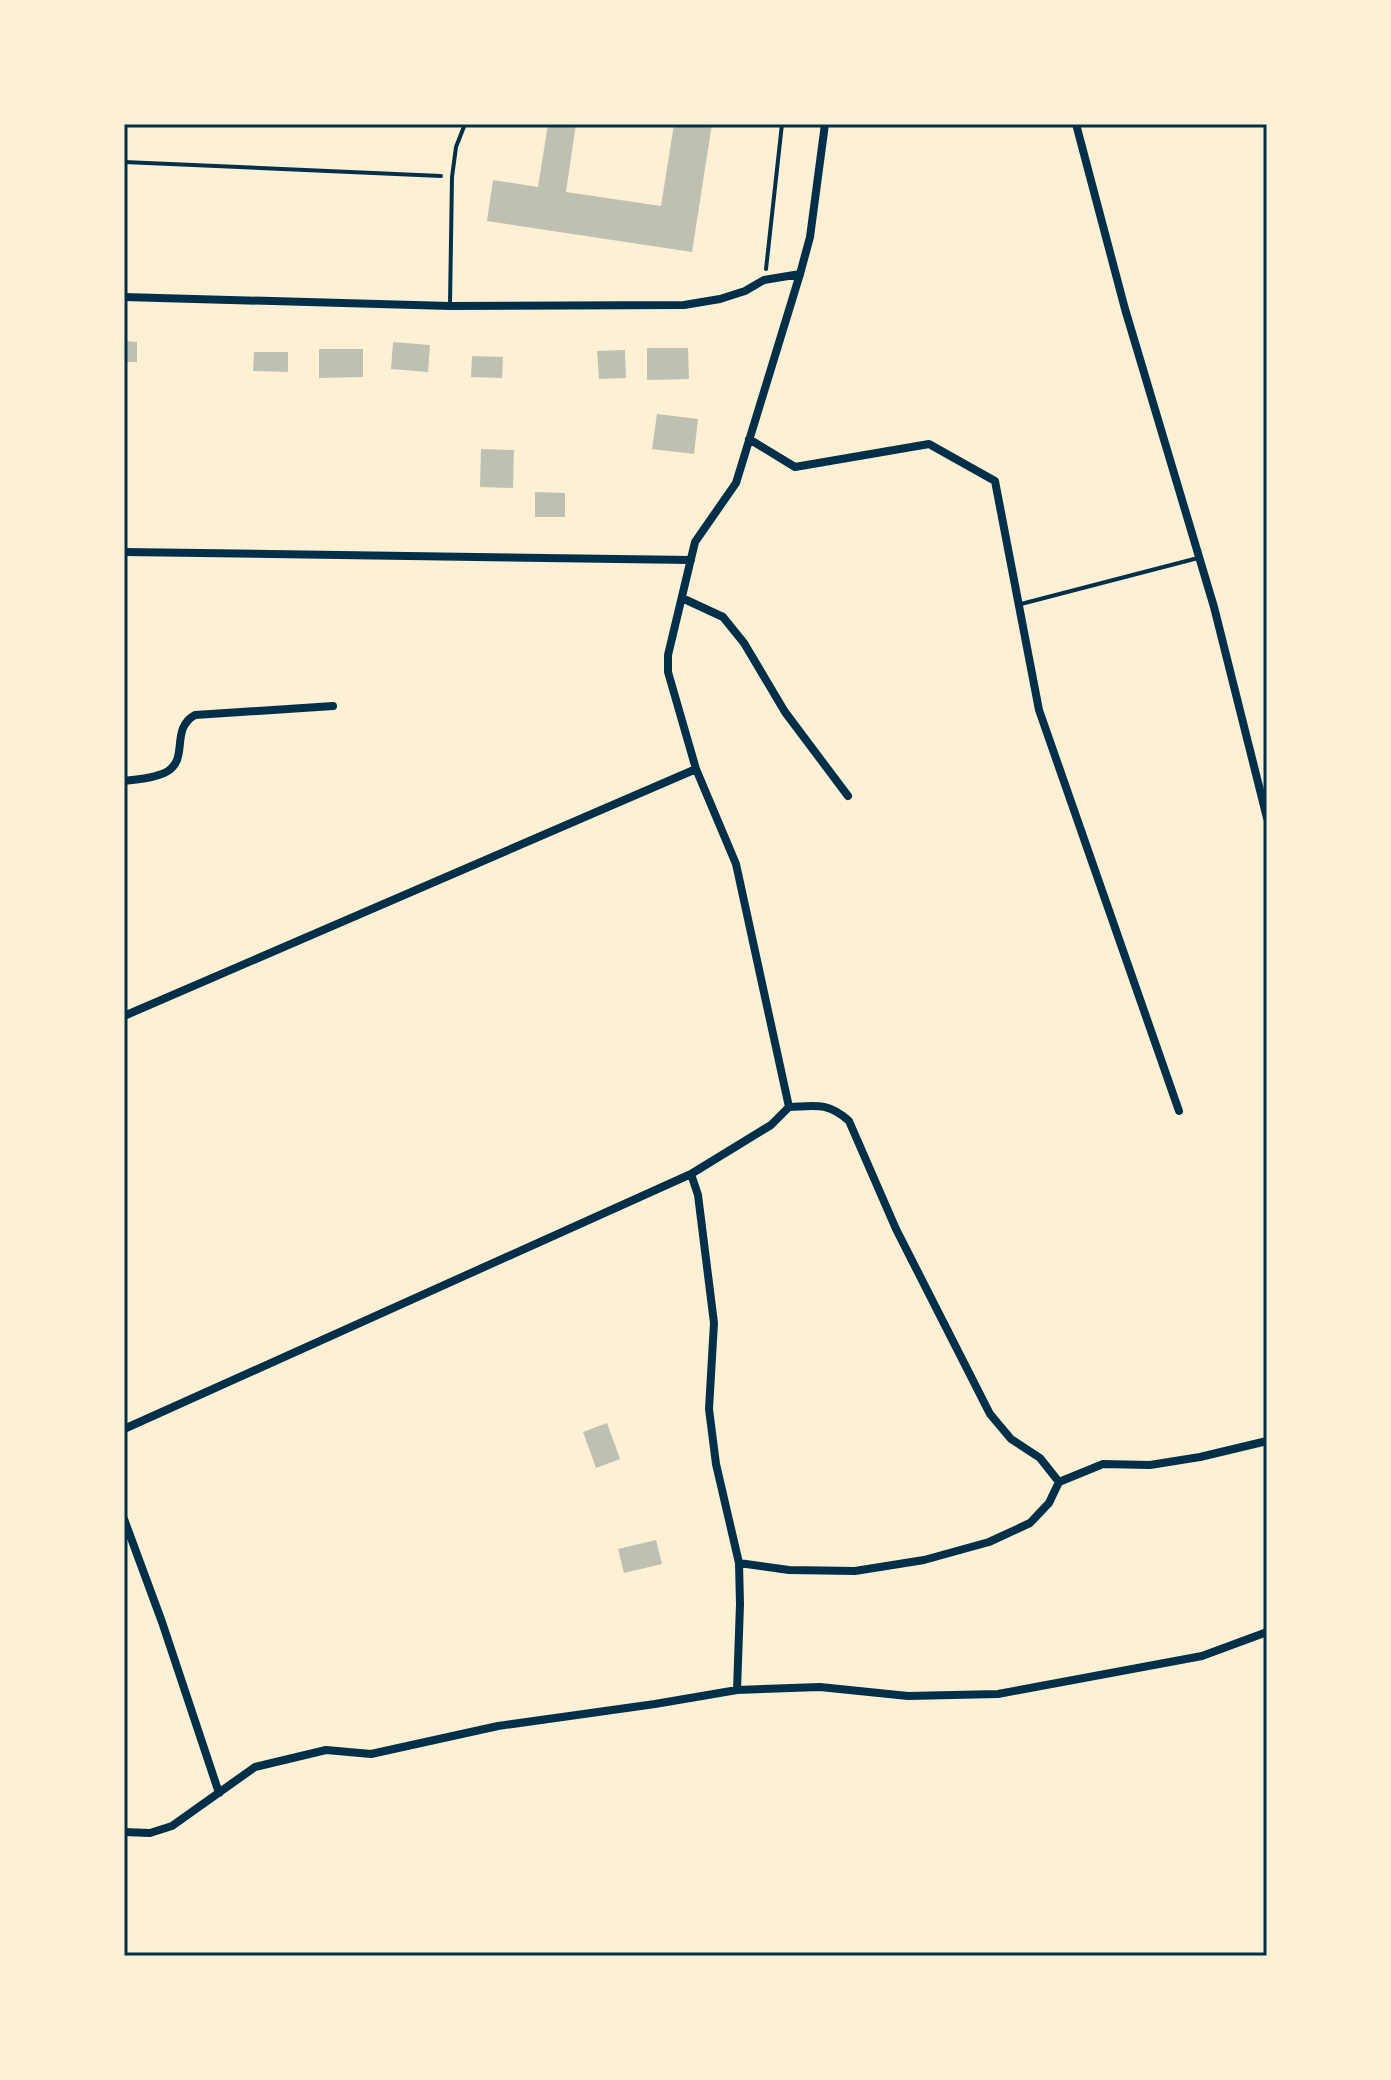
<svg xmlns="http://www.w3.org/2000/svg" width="1391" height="2080" font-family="'Fira Sans Condensed',sans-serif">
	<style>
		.building { fill: #bec0b2 }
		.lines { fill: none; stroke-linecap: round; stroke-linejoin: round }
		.path { stroke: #003049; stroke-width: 4 }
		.service { stroke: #003049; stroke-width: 4 }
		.minor { stroke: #003049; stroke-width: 8 }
		.neatline { fill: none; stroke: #003049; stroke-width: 3 }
	</style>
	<rect width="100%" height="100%" fill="#fdf0d5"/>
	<path class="building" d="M 548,124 L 576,124 L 566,192 L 661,206 L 674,124 L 712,124 L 692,252 L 487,221 L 493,180 L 538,187 Z
		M 124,341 L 137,342 L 137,362 L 124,362 Z
		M 393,342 L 430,345 L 428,372 L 391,369 Z
		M 647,348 L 688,348 L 689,379 L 647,380 Z
		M 319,349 L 363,349 L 363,377 L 319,378 Z
		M 625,350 L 626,378 L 599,379 L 597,351 Z
		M 254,352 L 288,352 L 288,372 L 253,371 Z
		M 472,356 L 503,357 L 502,378 L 471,377 Z
		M 657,414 L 698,419 L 694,454 L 652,449 Z
		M 481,449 L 514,450 L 513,488 L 480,487 Z
		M 535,492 L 565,493 L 565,517 L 535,517 Z
		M 607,1423 L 620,1459 L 596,1468 L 583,1432 Z
		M 656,1540 L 662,1564 L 624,1573 L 618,1549 Z"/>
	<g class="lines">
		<path class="path" d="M 124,162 L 441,176
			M 766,269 L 782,124"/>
		<path class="service" d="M 450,304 L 452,177 L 456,147 L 465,124
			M 1021,604 L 1198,558"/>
		<path class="minor" d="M 1076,124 L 1125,309 L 1214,607 L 1267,818
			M 124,297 L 450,306 L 684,305 L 720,299 L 745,291 L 764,280 L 800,274
			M 749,439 L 795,467 L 929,444 L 995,481 L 1039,710 L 1179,1111
			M 124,552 L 691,560
			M 682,598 L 723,617 L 744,643 L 785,712 L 848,796
			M 124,781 C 138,779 157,778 168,771 C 189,757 170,729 195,715 L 333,706
			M 124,1016 L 696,769
			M 789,1107 L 736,864 L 696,769 L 668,672 L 668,655 L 695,542 L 736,483 L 800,274 L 810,237 L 825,124
			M 789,1107 C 816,1106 828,1102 849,1121 L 896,1229 L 990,1414 L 1011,1439 L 1040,1458 L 1059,1482
			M 691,1174 L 698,1195 L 714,1323 L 709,1409 L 716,1464 L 739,1563 L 740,1604 L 737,1690
			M 124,1429 L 691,1174 L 771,1125 L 789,1107
			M 124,1519 L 162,1622 L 219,1793
			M 739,1563 L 789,1570 L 855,1571 L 924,1560 L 989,1542 L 1030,1523 L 1049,1503 L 1059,1482 L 1103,1464 L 1150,1465 L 1200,1457 L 1267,1441
			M 124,1832 L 150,1833 L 172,1826 L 255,1767 L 326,1750 L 371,1754 L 498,1726 L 655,1704 L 737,1690 L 820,1687 L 908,1696 L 998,1694 L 1202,1656 L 1267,1632"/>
	</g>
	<rect width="1391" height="2080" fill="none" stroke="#fdf0d5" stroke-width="252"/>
	<rect x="126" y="126" width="1139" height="1828" class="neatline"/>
</svg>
